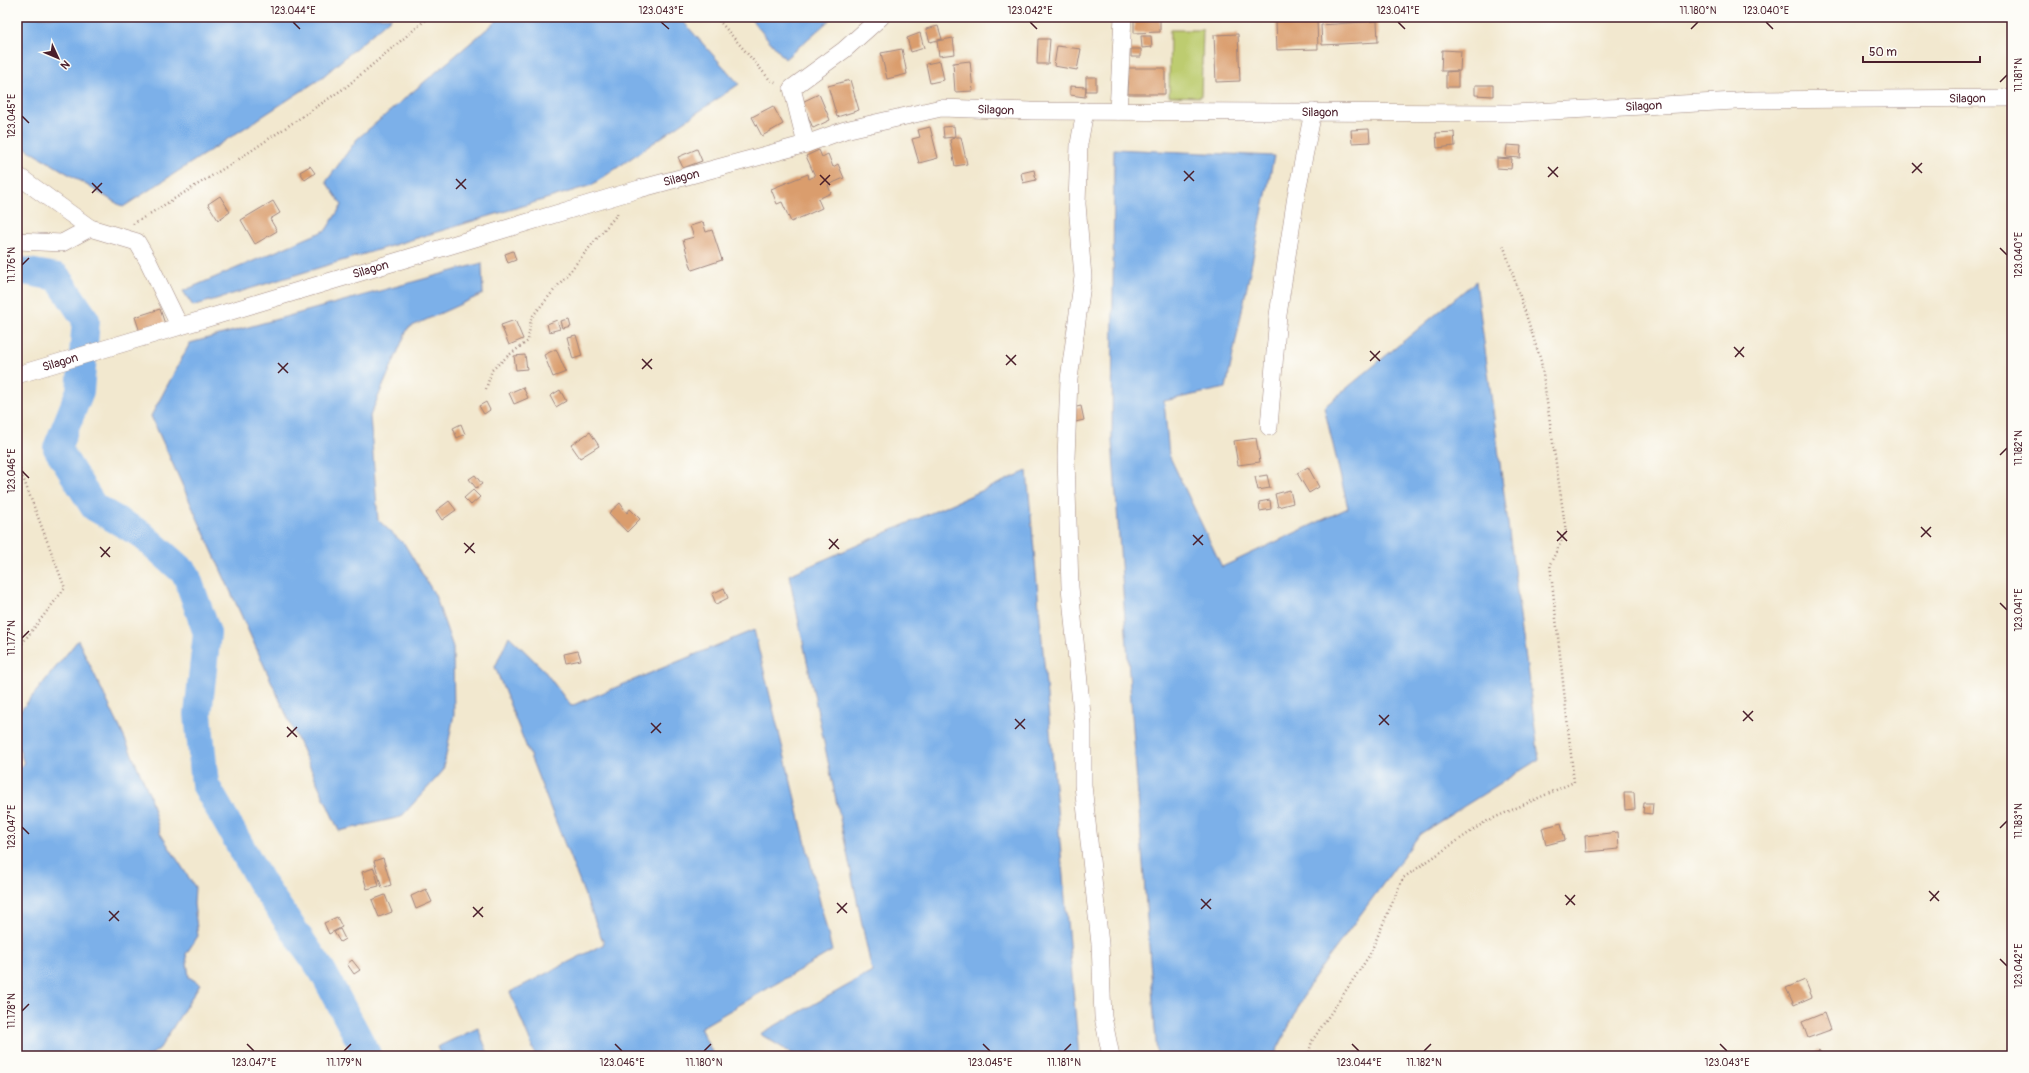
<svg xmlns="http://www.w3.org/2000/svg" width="2029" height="1073" font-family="Pangolin,sans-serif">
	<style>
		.green { fill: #bdcc6f; stroke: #84764d }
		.water { fill: #7cb0e9; stroke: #63688a }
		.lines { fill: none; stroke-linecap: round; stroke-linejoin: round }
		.river { stroke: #7cb0e9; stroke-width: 28 }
		.building { fill: #da9d6d }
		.minor-casing { stroke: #9e847d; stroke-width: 18 }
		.path { stroke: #9e847d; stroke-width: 2.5; stroke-dasharray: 1 3; stroke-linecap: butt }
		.minor { stroke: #fff; stroke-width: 17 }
		.ticks { fill: none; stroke: #4a1f2b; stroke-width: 1.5 }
		.labels { text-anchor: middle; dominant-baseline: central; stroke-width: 3.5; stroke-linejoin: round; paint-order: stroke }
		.street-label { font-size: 12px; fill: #4a1f2b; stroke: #fdfcf7 }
		.neatline { fill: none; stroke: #4a1f2b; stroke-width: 1.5 }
		.ticks-label { font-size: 10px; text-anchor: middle; fill: #4a1f2b }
	</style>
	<rect width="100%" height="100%" fill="#fdfcf7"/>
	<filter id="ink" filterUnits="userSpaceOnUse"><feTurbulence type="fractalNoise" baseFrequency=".025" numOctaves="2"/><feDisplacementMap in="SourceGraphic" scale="8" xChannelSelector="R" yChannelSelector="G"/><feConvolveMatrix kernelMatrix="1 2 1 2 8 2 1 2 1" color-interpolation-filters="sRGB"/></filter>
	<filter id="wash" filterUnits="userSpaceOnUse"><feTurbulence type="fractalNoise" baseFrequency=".012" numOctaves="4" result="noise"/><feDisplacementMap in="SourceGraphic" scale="16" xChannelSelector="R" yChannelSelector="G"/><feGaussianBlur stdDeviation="0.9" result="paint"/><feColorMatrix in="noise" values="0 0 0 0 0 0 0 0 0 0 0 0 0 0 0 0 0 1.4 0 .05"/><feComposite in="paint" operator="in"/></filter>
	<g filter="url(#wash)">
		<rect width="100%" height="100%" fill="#f2e8cf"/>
		<path class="green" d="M 1170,30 L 1203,30 L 1201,97 L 1169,96 Z"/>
		<path class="water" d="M 17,17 L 392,17 L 320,79 L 123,207 L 17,143 Z
			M 501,17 L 679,17 L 739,84 L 592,185 L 193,306 L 183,291 L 326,230 L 342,205 L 326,182 L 357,139 Z
			M 749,17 L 833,17 L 785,59 Z
			M 1114,149 L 1274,156 L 1226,388 L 1164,401 L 1169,455 L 1222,567 L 1348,508 L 1324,407 L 1476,281 L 1539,759 L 1420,834 L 1312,980 L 1274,1056 L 1157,1056 L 1112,441 Z
			M 482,263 L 483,294 L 408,328 L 370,416 L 378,520 L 405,545 L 435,595 L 453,647 L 454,714 L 443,771 L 401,817 L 339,831 L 151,416 L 190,343 Z
			M 1027,471 L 1079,1056 L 796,1056 L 760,1034 L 872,972 L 789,575 Z
			M 754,630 L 832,951 L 700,1028 L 714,1056 L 536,1056 L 510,992 L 604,944 L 495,667 L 509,636 L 543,669 L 571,706 Z
			M 78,640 L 120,728 L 149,793 L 160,833 L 195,887 L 194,904 L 198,936 L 186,954 L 189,977 L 200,984 L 160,1048 L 150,1056 L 17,1056 L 17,769 L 24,764 L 17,742 L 17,715 Z
			M 478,1028 L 489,1056 L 441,1056 L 437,1047 Z"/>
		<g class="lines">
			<path class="river" d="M 17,270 L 57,277 L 86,320 L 80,391 L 57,448 L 94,507 L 141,534 L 186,574 L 207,633 L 198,714 L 205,784 L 262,884 L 323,972 L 368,1056"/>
		</g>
		<g id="blocks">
			<path class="building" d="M 1134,17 L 1160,17 L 1160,32 L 1134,33 Z
				M 1317,20 L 1318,49 L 1277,50 L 1276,21 Z
				M 1377,21 L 1378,42 L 1322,45 L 1321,25 Z
				M 938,26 L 942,39 L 930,42 L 926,29 Z
				M 920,33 L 924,48 L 911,52 L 907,38 Z
				M 1238,34 L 1240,81 L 1216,82 L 1214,35 Z
				M 1141,36 L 1151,36 L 1152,47 L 1142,48 Z
				M 953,38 L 955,54 L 939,56 L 937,41 Z
				M 1038,39 L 1050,39 L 1048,64 L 1037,64 Z
				M 1057,46 L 1081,49 L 1077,70 L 1054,66 Z
				M 902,49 L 907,74 L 887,79 L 881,53 Z
				M 1131,49 L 1141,49 L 1141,57 L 1131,57 Z
				M 1442,50 L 1461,51 L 1460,71 L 1441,71 Z
				M 940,61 L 944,80 L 930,83 L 926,64 Z
				M 970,61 L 973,91 L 955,92 L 953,63 Z
				M 1129,68 L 1165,68 L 1165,94 L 1128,94 Z
				M 1458,71 L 1458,87 L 1446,87 L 1446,72 Z
				M 1086,77 L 1096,77 L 1096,91 L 1086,91 Z
				M 850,80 L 859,110 L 837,117 L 828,86 Z
				M 1475,85 L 1493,85 L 1493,96 L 1475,95 Z
				M 1070,86 L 1086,87 L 1085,97 L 1070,95 Z
				M 819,94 L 830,120 L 813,128 L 802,102 Z
				M 773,106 L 783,124 L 762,136 L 752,117 Z
				M 954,126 L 955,137 L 961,137 L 967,164 L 955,166 L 950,140 L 955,137 L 944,138 L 943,127 Z
				M 930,127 L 938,158 L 919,163 L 912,139 L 920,137 L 918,130 Z
				M 1369,129 L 1370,142 L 1352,143 L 1351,130 Z
				M 1454,132 L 1455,146 L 1437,148 L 1436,133 Z
				M 1507,145 L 1521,146 L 1520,158 L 1506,157 Z
				M 697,149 L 702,161 L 683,168 L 678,157 Z
				M 819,150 L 822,157 L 828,154 L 833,167 L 838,164 L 844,178 L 828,185 L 831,193 L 818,199 L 822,208 L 791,222 L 782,202 L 777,204 L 771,189 L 808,174 L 809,179 L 815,176 L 806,156 Z
				M 1497,158 L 1512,159 L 1511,169 L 1497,168 Z
				M 310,166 L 315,173 L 305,180 L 300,172 Z
				M 1034,170 L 1036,180 L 1023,183 L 1021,173 Z
				M 220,196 L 230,212 L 218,220 L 208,204 Z
				M 273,201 L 280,213 L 270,219 L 277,231 L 255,244 L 241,220 Z
				M 703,222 L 706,232 L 712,230 L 722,260 L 692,270 L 683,240 L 694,237 L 690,226 Z
				M 513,251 L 516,260 L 508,263 L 505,254 Z
				M 160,309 L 165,324 L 140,332 L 135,317 Z
				M 569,319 L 571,326 L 563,328 L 561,321 Z
				M 515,320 L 523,339 L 509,345 L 501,325 Z
				M 557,320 L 560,329 L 549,332 L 547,324 Z
				M 576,335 L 582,356 L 573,359 L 567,337 Z
				M 556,349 L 566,372 L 553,377 L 544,355 Z
				M 525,355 L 527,369 L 516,370 L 514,356 Z
				M 523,387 L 528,398 L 514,404 L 509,393 Z
				M 560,390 L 566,401 L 556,407 L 550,396 Z
				M 486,402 L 490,410 L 484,414 L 479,406 Z
				M 1081,406 L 1084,420 L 1071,423 L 1068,409 Z
				M 461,424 L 465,434 L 457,438 L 453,428 Z
				M 590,432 L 599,446 L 580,458 L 571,445 Z
				M 1256,438 L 1260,462 L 1238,465 L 1234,441 Z
				M 1308,467 L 1319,487 L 1309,493 L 1297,473 Z
				M 475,475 L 482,484 L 476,488 L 469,479 Z
				M 1267,475 L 1270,488 L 1258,490 L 1255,477 Z
				M 473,490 L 480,497 L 471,505 L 464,498 Z
				M 1290,490 L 1293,503 L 1278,507 L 1275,494 Z
				M 1270,500 L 1271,509 L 1260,511 L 1259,502 Z
				M 449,501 L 456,510 L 442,520 L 436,511 Z
				M 620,503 L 627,513 L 630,509 L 640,519 L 627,532 L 609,513 Z
				M 724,588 L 728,598 L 716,604 L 712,594 Z
				M 578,651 L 581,660 L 566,663 L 564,654 Z
				M 1624,792 L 1634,792 L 1635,809 L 1625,810 Z
				M 1644,803 L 1653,803 L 1652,814 L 1643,813 Z
				M 1561,823 L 1565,840 L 1546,845 L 1542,828 Z
				M 1618,832 L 1619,849 L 1586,852 L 1585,836 Z
				M 383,858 L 391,885 L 382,888 L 374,861 Z
				M 374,868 L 379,886 L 367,889 L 362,872 Z
				M 426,889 L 432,902 L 416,909 L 411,896 Z
				M 385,895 L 392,912 L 379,917 L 372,900 Z
				M 337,917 L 342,927 L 329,934 L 324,923 Z
				M 340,929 L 345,939 L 340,942 L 334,932 Z
				M 352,960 L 360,970 L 354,974 L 347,964 Z
				M 1805,980 L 1812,997 L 1794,1005 L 1786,988 Z
				M 1824,1013 L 1830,1030 L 1808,1038 L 1802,1022 Z
				M 1819,1050 L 1823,1056 L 1811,1056 Z"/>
		</g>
	</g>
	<g filter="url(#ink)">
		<use href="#blocks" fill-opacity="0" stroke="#9e847d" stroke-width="1"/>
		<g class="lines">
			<g class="minor-casing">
				<g id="minor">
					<path d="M 1085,111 L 1079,144 L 1077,204 L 1083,277 L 1069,379 L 1066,458 L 1070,587 L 1083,725 L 1083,785 L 1100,944 L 1103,1017 L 1111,1056"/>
					<path d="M 1118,111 L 1123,17"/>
					<path d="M 806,144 L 792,88 L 844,50 L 881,17"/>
					<path d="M 17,175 L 90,228 L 137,242 L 148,261 L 179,325"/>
					<path d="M 17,241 L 62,243 L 90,228"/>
					<path id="s1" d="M 17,375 L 639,189 L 806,144 L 845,130 L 941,108 L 1031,111 L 1514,113 L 1754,100 L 2012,98"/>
					<path d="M 1269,427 L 1278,315 L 1296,196 L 1313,112"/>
				</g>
			</g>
			<path class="path" d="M 716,17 L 770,80 L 778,83
				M 133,224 L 236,161 L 346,87 L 429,17
				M 486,389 L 492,370 L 509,355 L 528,341 L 531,318 L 619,212
				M 17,462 L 65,588 L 17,650
				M 1308,1056 L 1312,1041 L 1369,956 L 1403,878 L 1485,822 L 1574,782 L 1550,564 L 1566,532 L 1541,361 L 1503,244"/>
			<use href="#minor" class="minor"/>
		</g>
	</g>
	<path class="ticks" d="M 293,22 L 300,29M 661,22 L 669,29M 1030,22 L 1037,29M 1398,22 L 1405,29M 1766,22 L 1773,29M 1691,29 L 1698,22M 2000,82 L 2007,75M 22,116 L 29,123M 1912,163 L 1922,173M 1548,167 L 1558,177M 1184,171 L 1194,181M 1912,173 L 1922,163M 820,175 L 830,185M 1548,177 L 1558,167M 456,179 L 466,189M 1184,181 L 1194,171M 92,183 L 102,193M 820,185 L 830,175M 456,189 L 466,179M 92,193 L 102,183M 2000,248 L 2007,255M 22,265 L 29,258M 1734,347 L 1744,357M 1370,351 L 1380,361M 1006,355 L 1016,365M 1735,357 L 1744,347M 642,359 L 652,369M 1370,361 L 1380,351M 278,363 L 288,373M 1006,365 L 1016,355M 642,369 L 652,359M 278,373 L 288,363M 2000,455 L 2007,448M 22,471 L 29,478M 1921,527 L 1931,537M 1557,531 L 1567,541M 1193,535 L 1203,545M 1921,537 L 1931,527M 829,539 L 839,549M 1557,541 L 1567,531M 464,543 L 475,553M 1193,545 L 1203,535M 100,547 L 110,557M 829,549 L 838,539M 465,553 L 474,543M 101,557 L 110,547M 2000,603 L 2007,610M 22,638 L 29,631M 1743,711 L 1753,721M 1379,715 L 1389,725M 1015,719 L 1025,729M 1743,721 L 1753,711M 651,723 L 661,733M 1379,725 L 1389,715M 287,727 L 297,737M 1015,729 L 1025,719M 651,733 L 661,723M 287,737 L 297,727M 22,827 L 29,834M 2000,828 L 2007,821M 1929,891 L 1939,901M 1565,895 L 1575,905M 1201,899 L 1211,909M 1930,901 L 1939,891M 837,903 L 847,913M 1566,905 L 1575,895M 473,907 L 483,917M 1201,909 L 1211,899M 109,911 L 119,921M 837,913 L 847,903M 473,917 L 483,907M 109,921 L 119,911M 2000,959 L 2007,966M 22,1011 L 29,1004M 247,1044 L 254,1051M 615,1044 L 622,1051M 983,1044 L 990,1051M 1352,1044 L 1359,1051M 1720,1044 L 1727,1051M 344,1051 L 351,1044M 704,1051 L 711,1044M 1064,1051 L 1071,1044M 1424,1051 L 1431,1044"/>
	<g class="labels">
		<g class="street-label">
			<text stroke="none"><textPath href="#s1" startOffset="1989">Silagon</textPath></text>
			<text stroke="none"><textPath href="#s1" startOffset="1665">Silagon</textPath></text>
			<text stroke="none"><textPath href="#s1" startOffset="1017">Silagon</textPath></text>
			<text stroke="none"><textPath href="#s1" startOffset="1341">Silagon</textPath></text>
			<text stroke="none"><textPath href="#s1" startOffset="693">Silagon</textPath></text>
			<text stroke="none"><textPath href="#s1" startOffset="369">Silagon</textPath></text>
			<text stroke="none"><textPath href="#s1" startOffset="45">Silagon</textPath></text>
		</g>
	</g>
	<rect width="2029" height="1073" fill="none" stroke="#fdfcf7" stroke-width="44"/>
	<g transform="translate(58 58) rotate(134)" stroke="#fdfcf7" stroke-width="3" paint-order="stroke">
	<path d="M0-3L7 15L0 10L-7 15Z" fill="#4a1f2b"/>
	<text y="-6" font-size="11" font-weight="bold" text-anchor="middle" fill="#4a1f2b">N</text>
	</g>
	<path d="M1863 56v6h117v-6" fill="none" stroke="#4a1f2b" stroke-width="2"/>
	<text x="1869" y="56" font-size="12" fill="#4a1f2b" stroke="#fdfcf7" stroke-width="3" paint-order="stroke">50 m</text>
	<rect x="22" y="22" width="1985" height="1029" class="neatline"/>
	<g class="ticks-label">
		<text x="293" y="14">123.044°E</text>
		<text x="661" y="14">123.043°E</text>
		<text x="1030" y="14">123.042°E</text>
		<text x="1398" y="14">123.041°E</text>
		<text x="1698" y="14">11.180°N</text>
		<text x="1766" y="14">123.040°E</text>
		<text transform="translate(2018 75) rotate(-90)" y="4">11.181°N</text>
		<text transform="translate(11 116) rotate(-90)" y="4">123.045°E</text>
		<text transform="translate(2018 255) rotate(-90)" y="4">123.040°E</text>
		<text transform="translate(11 265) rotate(-90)" y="4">11.176°N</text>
		<text transform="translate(2018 448) rotate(-90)" y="4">11.182°N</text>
		<text transform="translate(11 471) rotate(-90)" y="4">123.046°E</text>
		<text transform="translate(2018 610) rotate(-90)" y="4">123.041°E</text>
		<text transform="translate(11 638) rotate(-90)" y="4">11.177°N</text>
		<text transform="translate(2018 821) rotate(-90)" y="4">11.183°N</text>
		<text transform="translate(11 827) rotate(-90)" y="4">123.047°E</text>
		<text transform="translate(2018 966) rotate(-90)" y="4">123.042°E</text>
		<text transform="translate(11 1011) rotate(-90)" y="4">11.178°N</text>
		<text x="254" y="1066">123.047°E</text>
		<text x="344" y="1066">11.179°N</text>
		<text x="622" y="1066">123.046°E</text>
		<text x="704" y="1066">11.180°N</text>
		<text x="990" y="1066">123.045°E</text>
		<text x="1064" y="1066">11.181°N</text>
		<text x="1359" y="1066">123.044°E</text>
		<text x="1424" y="1066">11.182°N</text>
		<text x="1727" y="1066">123.043°E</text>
	</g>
</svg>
